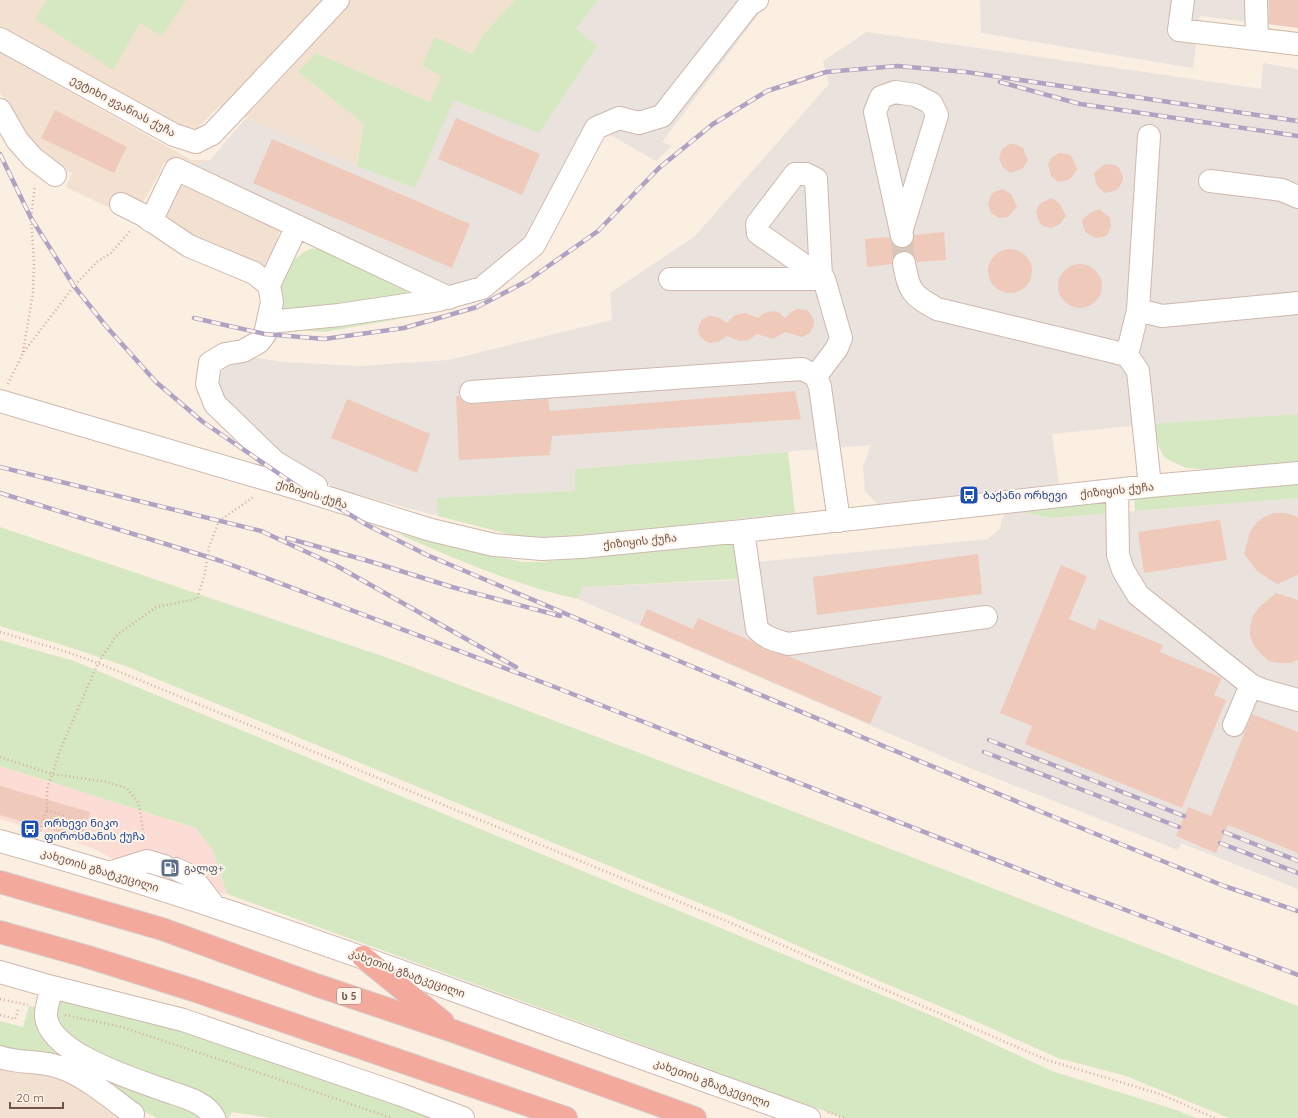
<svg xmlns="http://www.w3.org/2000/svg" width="1298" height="1118" font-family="Quicksand,'Noto Sans Georgian',sans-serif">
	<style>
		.residential { fill: #f2e0d1 }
		.commercial { fill: #fbddd6 }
		.industrial { fill: #eae2dd }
		.green { fill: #d5e8c2 }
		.building { fill: #efcabb }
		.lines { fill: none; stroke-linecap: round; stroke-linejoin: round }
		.minor-tunnel { stroke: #d8c8bc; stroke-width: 22; stroke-dasharray: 22 11; stroke-linecap: butt }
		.minor-casing { stroke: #ceb8ad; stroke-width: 24 }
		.highway-casing { stroke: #d7cfcc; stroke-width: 24 }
		.path { stroke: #d4ae9f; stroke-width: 2.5; stroke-dasharray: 1 3; stroke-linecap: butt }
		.minor { stroke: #fff; stroke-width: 22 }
		.highway { stroke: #f3a99b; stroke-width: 22 }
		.rail-casing { stroke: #b0a2c3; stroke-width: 4.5 }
		.rail { stroke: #fef3e8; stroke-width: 3; stroke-dasharray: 9; stroke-linecap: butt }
		.labels { text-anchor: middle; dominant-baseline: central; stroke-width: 4; stroke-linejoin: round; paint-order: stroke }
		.shield { fill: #fef3e8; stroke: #9b8479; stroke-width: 1 }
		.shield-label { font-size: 10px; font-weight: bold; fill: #71544a }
		.street-label { font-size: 11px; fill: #71544a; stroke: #fef3e8 }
		.transit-label { font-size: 11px; fill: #164399; stroke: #fef3e8; text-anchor: start }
		.service-label { font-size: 11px; fill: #4e5e75; stroke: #fef3e8; text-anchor: start }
	</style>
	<rect width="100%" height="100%" fill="#fbefe2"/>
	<path class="residential" d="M 0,0 L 515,0 L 482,36 L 472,54 L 435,38 L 441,76 L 430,102 L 316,53 L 299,73 L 364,124 L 357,166 L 219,106 L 193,133 L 0,29 Z
		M 0,53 L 191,160 L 210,160 L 189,167 L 172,160 L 163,163 L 160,172 L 141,206 L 120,193 L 110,208 L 66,187 L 72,173 L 52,163 L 26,141 L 0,92 Z
		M 178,179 L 280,229 L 277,243 L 263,271 L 189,238 L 161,215 Z
		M 0,1052 L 130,1104 L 119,1118 L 0,1118 Z"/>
	<path class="commercial" d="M 0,766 L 196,828 L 213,851 L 227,894 L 175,888 L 154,881 L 93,848 L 0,819 Z"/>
	<path class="industrial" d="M 598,0 L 754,0 L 764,7 L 662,142 L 672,146 L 656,161 L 591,124 L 528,243 L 477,282 L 461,287 L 436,282 L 189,167 L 210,160 L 246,118 L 357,166 L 415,188 L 453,100 L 597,46 L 576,29 Z
		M 980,0 L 1298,0 L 1298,28 L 1200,16 L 1193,68 L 981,33 Z
		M 867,32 L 1261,89 L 1263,63 L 1298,69 L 1298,414 L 1150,424 L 1052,434 L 1059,484 L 877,504 L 865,491 L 863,467 L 871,445 L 575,469 L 576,491 L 436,498 L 438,516 L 340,490 L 294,467 L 219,395 L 218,378 L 224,368 L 250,357 L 283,362 L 359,366 L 448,360 L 612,320 L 610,293 L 695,236 L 829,84 L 823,61 Z
		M 1298,498 L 1298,889 L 1181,843 L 1178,850 L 965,766 L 578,599 L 582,587 L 740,580 L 738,564 L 988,539 L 1000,529 L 1002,518 L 1009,510 L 1050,518 Z"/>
	<path class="green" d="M 47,0 L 186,0 L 162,36 L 140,23 L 113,70 L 35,19 Z
		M 515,0 L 598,0 L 576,29 L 597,46 L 539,133 L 454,100 L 415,188 L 357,166 L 364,124 L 298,72 L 316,53 L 430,102 L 441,76 L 422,65 L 435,37 L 472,54 L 482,36 Z
		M 320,248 L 426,297 L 282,312 C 279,304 278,292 280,284 C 283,271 298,253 310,249 C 313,248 317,248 320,248 Z
		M 487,295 L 438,312 L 325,332 L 282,329 Z
		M 1298,414 L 1298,462 L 1204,469 L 1186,468 L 1169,460 L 1163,456 L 1150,424 Z
		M 788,452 L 795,513 L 581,536 L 546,539 L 512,535 L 438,516 L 436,498 L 575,491 L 575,469 Z
		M 1298,482 L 1298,498 L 1135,511 L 1134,497 Z
		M 1110,500 L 1112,513 L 1050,518 L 1009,510 Z
		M 0,527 L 391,659 L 735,789 L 1298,1006 L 1298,1118 L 1229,1118 L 1126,1076 L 1058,1058 L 975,1021 L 827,959 L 740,920 L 128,667 L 72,648 L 0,626 Z
		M 396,533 L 522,562 L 540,562 L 733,540 L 738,564 L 740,579 L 582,587 L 578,599 C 514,585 456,559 396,533 Z
		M 0,640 L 74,661 L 805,963 L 940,1019 L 1052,1071 L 1176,1110 L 1196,1118 L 844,1118 L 227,894 L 213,851 L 196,828 L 0,766 Z
		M 58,992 L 209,1038 L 442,1118 L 270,1118 L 232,1112 L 229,1118 L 222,1118 L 98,1056 L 64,1029 L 53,1017 Z
		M 29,1006 L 39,1008 L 41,1022 L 205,1118 L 157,1118 L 126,1102 L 0,1052 L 0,1021 L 23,1027 Z"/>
	<path class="building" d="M 1269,0 L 1298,0 L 1298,28 L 1269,24 Z
		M 55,110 L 127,147 L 114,173 L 41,138 Z
		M 456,118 L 540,154 L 522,195 L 438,159 Z
		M 272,139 L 470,224 L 452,268 L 253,183 Z
		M 1010,144 L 1015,144 L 1023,148 L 1028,160 L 1023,168 L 1019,170 L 1010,173 L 1002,166 L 999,158 L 1002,149 Z
		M 1059,153 L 1068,154 L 1072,157 L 1077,169 L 1072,177 L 1068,180 L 1058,182 L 1051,176 L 1048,165 L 1051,158 Z
		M 1106,164 L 1115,165 L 1119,168 L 1123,176 L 1123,180 L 1119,188 L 1115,191 L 1105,193 L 1098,187 L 1096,183 L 1094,173 L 1102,166 Z
		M 1003,189 L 1011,194 L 1017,207 L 1008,217 L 999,218 L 991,213 L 988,204 L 991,195 L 994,192 Z
		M 1052,198 L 1060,204 L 1066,216 L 1060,224 L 1052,228 L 1043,226 L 1039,222 L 1036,211 L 1039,205 L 1043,202 Z
		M 1099,209 L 1110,218 L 1111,227 L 1107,235 L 1103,237 L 1095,238 L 1086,233 L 1084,229 L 1082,220 L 1090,213 Z
		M 944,232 L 946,260 L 917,262 L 913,255 L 908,251 L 902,251 L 896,254 L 892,259 L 892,264 L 867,267 L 865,239 L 889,237 L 893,245 L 899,248 L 904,248 L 911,245 L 914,240 L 914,235 Z
		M988 271a22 22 0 1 1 44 0a22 22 0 1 1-44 0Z
		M1058 286a22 22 0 1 1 44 0a22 22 0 1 1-44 0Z
		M 797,309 L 807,310 L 810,313 L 814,321 L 814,325 L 810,333 L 802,337 L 785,332 L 773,339 L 757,334 L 749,340 L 740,341 L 727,336 L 718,342 L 709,343 L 701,338 L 699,334 L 698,329 L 701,320 L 709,316 L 718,317 L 727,323 L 735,315 L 745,313 L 758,318 L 764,313 L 773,311 L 778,312 L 785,318 L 793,311 Z
		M 795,391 L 801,419 L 552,436 L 550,455 L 459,460 L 456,396 L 459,396 L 461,399 L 465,403 L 472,404 L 548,399 L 550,411 Z
		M 347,399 L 430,434 L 417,473 L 331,438 Z
		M 1274,513 L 1285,513 L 1298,517 L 1298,575 L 1277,584 L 1257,571 L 1244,554 L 1250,532 L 1256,523 L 1264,517 Z
		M 1220,520 L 1227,560 L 1144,573 L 1138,532 Z
		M 978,554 L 982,594 L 817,615 L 813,577 Z
		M 1061,565 L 1087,576 L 1069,619 L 1095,630 L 1099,619 L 1163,645 L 1160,652 L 1222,678 L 1214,695 L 1226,700 L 1182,808 L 1025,744 L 1032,726 L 1000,713 Z
		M 1276,593 L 1298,600 L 1298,660 L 1291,663 L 1279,663 L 1269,661 L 1261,654 L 1254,646 L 1250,636 L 1250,626 L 1253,616 L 1259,607 Z
		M 647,609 L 693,629 L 698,618 L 751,641 L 766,650 L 788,656 L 882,697 L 870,724 L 640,625 Z
		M 1252,714 L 1298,732 L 1298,853 L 1228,825 L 1216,853 L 1176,836 L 1188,807 L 1211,816 Z
		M 0,786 L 90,812 L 82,839 L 0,815 Z"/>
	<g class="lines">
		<path class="minor-tunnel" d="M 902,236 L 904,263"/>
		<g class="minor-casing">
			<path id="minor" d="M 1183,0 L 1179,30 L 1298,44
				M 1256,0 L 1257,39
				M 0,39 L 174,135 L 196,142 L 212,134 L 338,0
				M 0,110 L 17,140 L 33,158 L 55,175
				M 1210,181 L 1282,190 L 1298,197
				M 121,204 L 143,215 L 189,246 L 254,273 L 269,285 L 272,302 L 265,334 L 259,342 L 243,351 L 225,354 L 210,363 L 207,384 L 215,404 L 275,462 L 316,486
				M 151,221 L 176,169 L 449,298
				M 901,232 L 937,115 L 931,103 L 915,95 L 895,92 L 881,97 L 875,112 L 902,236
				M 904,263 C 909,292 912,295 937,309 L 1127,355 L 1138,371 L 1150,486
				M 821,277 L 816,179 L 806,174 L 795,174 L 757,224 L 758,233 L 765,238 L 821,277 L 824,279
				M 670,279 L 824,279 L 841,338 L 837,348 L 816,376
				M 269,285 L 297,226
				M 1138,310 L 1162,316 L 1298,303
				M 269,322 L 339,315 L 439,300 L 482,288 L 534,245 L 596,128 L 619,118 L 639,123 L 662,116 L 749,5 L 757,0
				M 1127,355 L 1138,310 L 1149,136
				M 471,392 L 802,369 L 816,376 L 820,387 L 839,521
				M 0,401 L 303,490 L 431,530 L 494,545 L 542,549 L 581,547 L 743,531 L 1150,486 L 1298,473
				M 1117,490 L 1118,555 L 1123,570 L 1138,595 L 1251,685 L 1262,690 L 1298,700
				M 743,531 L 757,629 C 767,639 775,640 788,644 L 986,617
				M 1234,725 L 1251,685
				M 0,841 C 156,884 309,938 461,993 C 577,1034 693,1076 809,1118
				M 176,869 L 191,876 L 215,907
				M 109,873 L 147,861 L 164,866
				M 0,972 L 52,987 L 183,1020 L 399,1094 L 463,1118
				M 52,987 C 50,997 45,1008 46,1017 C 51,1054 134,1079 164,1090 C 180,1096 206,1101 214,1118
				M 0,1057 C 17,1063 35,1061 52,1065 C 82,1072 109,1097 133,1114"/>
		</g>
		<g class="highway-casing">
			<path id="highway" d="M 0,882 L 162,929 L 316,985 L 453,1031 L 695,1118
				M 0,932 L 85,956 L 193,990 L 566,1118
				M 363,957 L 443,1022"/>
		</g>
		<path class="path" d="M 23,352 L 33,293 L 34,261 L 31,218 L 35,185
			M 8,384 L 23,353 L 74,286 L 98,261 L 111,253 L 131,230
			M 0,632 L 64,651 L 98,663 L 731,923 L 1047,1060 L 1160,1094 L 1215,1118
			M 0,757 L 52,774 L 107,782 L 127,788 L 139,804 L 145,843
			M 47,810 L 66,816
			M 40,831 L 47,810 L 47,789 L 61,748 L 98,663 L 117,635 L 156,607 L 197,599 L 205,573 L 209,547 L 219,521 L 255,496
			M 0,999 L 28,1005
			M 0,1015 L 15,1019 L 18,1010
			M 65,1015 L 122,1027 L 281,1080 L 391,1118
			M 828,1112 L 844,1118"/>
		<use href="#minor" class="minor"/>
		<use href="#highway" class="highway"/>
		<g class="rail-casing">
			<path id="rail" d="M 1000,82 L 1080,104 L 1298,136
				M 0,154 L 31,218 L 74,286 L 105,325 L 156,382 L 203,422 L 303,490 L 329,502 L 367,525 L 427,555 L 590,624 L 1054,817 L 1224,886 L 1298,911
				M 194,318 L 265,334 L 324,339 L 404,328 L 477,307 L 527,281 L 598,231 L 659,168 L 713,124 L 767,91 L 826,72 L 897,66 L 966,72 L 1298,121
				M 0,467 L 261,531 L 337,566 L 516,667
				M 0,493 L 221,561 L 547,684 L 1062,886 L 1298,975
				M 287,538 L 372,562 L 452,587 L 560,616
				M 989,740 L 1184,816
				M 984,752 L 1179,827
				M 1224,832 L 1298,861
				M 1220,843 L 1298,873"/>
		</g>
		<use href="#rail" class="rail"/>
	</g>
	<defs>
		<g id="bus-square" transform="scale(1)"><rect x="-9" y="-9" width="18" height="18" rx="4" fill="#1a4fb4" stroke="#fef3e8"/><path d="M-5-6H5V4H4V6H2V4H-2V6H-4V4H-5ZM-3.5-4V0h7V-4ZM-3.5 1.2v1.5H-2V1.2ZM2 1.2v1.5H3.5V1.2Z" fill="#fff"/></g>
		<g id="fuel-square" transform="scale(1)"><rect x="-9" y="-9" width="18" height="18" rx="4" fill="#5c6f8a" stroke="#fef3e8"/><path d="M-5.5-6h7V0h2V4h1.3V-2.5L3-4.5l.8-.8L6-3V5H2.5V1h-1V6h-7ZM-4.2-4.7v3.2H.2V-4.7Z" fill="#fff"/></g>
	</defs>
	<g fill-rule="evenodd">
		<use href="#bus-square" x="969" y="495"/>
		<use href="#bus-square" x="30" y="829"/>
		<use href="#fuel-square" x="170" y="868"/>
	</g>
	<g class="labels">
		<rect class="shield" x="337" y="988" width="24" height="16" rx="3"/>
		<g class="shield-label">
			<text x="349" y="996">ს 5</text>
		</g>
		<g class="street-label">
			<text transform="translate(123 106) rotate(28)">ევტიხი ჟვანიას ქუჩა</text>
			<text transform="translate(1117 490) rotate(-6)">ქიზიყის ქუჩა</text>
			<text transform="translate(312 494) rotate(17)">ქიზიყის ქუჩა</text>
			<text transform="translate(640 541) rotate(-6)">ქიზიყის ქუჩა</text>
			<text transform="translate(100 870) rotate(17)">კახეთის გზატკეცილი</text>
			<text transform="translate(407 973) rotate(20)">კახეთის გზატკეცილი</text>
			<text transform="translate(712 1083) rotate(20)">კახეთის გზატკეცილი</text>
		</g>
		<g class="transit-label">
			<text x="983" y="495">ბაქანი ორხევი</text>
			<text x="44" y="823">ორხევი ნიკო<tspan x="44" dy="13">ფიროსმანის ქუჩა</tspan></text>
		</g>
		<g class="service-label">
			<text x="184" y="868">გალფ+</text>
		</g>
	</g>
	<path d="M10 1102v6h53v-6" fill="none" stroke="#71544a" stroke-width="2"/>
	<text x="16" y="1102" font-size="12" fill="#71544a" stroke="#fef3e8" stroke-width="3" paint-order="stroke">20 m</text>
</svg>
